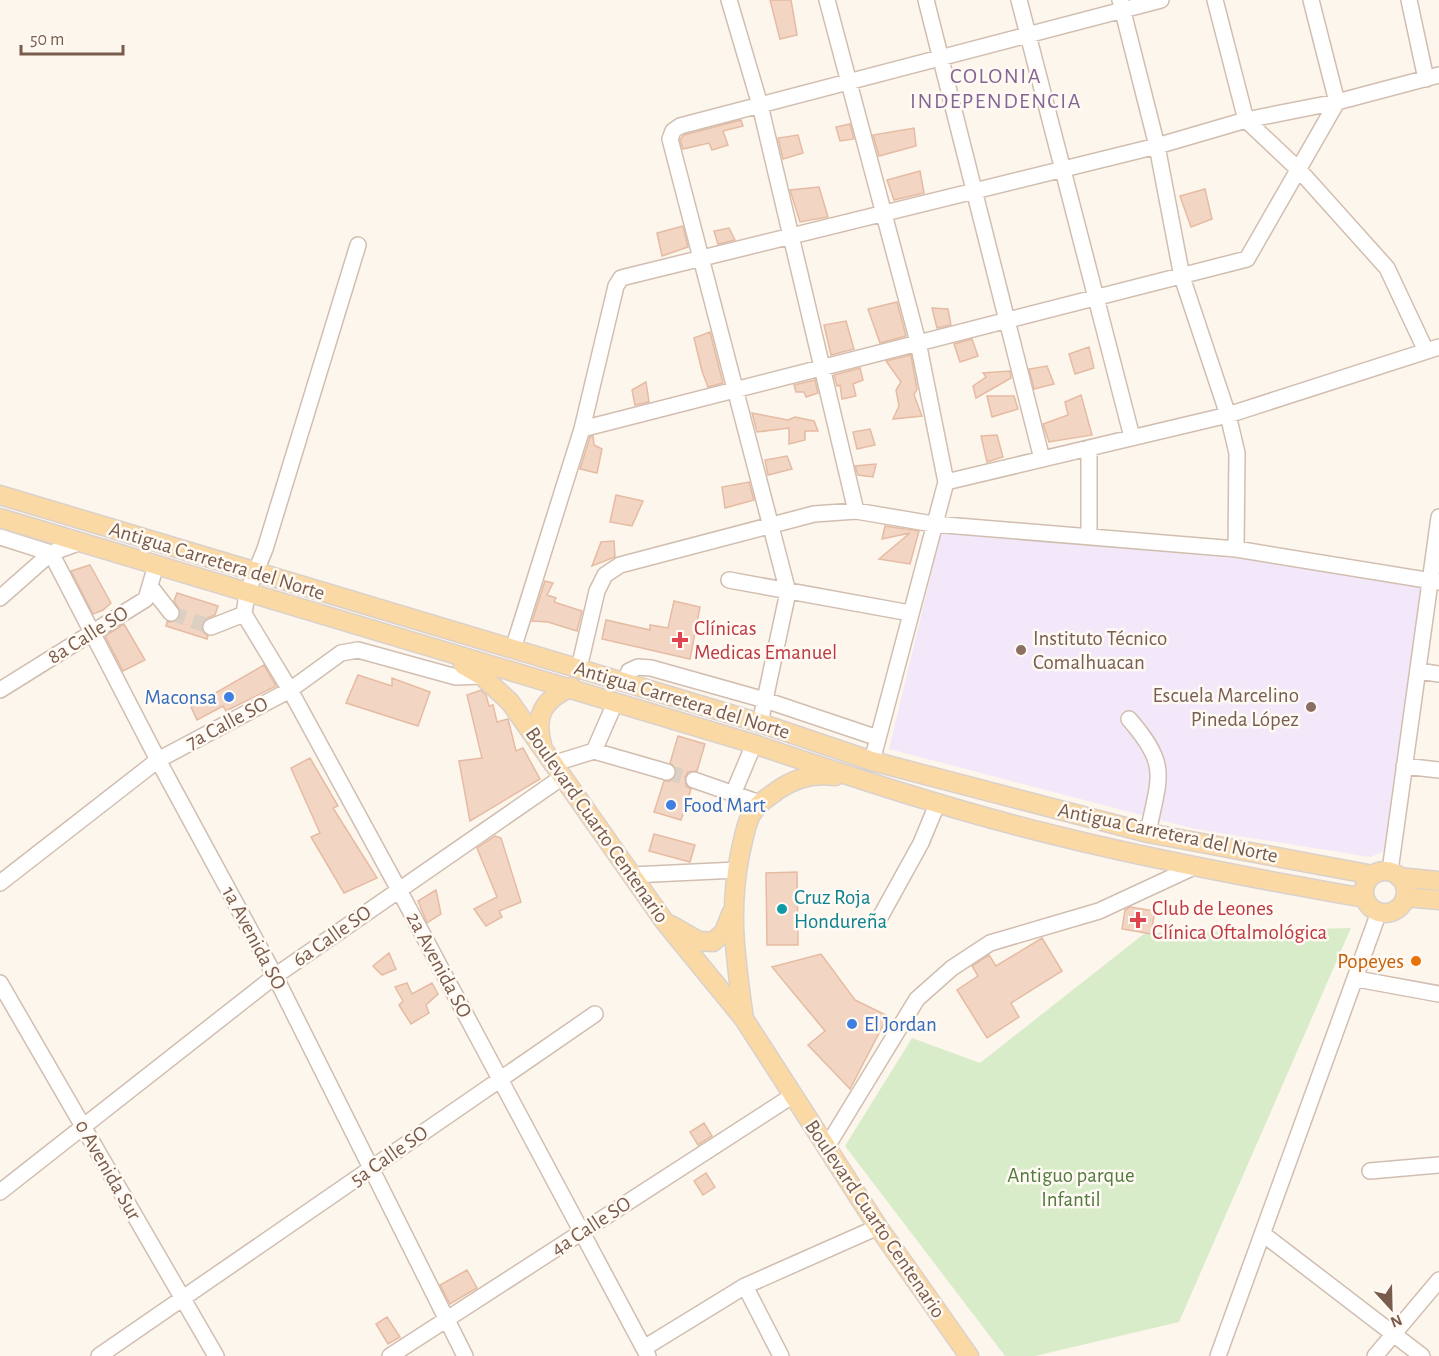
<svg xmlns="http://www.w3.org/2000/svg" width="1439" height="1356" font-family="'Alegreya Sans',sans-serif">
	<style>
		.education { fill: #f3e8fa }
		.green { fill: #d8ecc9 }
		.building { fill: #f3d5c3; stroke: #e6bba3; stroke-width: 1.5 }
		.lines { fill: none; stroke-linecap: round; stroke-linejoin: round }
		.minor-tunnel { stroke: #dcd0c4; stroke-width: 15; stroke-dasharray: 15 8; stroke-linecap: butt }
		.minor-casing { stroke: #d1beb0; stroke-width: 18 }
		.major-casing { stroke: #dad1cd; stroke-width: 21 }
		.minor { stroke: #fff; stroke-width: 15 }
		.major { stroke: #fbd9a5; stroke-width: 18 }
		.health-dot { fill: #e0444e; stroke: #fffaf3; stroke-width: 2 }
		.education-dot { fill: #8d6e63; stroke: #fffaf3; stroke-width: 2 }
		.shop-dot { fill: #3f7fe0; stroke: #fffaf3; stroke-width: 2 }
		.culture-dot { fill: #0f9aa8; stroke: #fffaf3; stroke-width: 2 }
		.food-dot { fill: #e8710a; stroke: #fffaf3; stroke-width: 2 }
		.labels { text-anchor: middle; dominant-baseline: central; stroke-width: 5; stroke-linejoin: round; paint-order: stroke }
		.street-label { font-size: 21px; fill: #7a5c4d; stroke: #fffaf3 }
		.health-label { font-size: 21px; fill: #be3a42; stroke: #fffaf3; text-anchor: start }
		.education-label { font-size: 21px; fill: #785e54; stroke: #fffaf3; text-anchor: start }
		.shop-label { font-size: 21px; fill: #366cbe; stroke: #fffaf3; text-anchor: start }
		.culture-label { font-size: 21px; fill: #0d838f; stroke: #fffaf3; text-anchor: start }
		.food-label { font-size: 21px; fill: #c56008; stroke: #fffaf3; text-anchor: end }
		.park-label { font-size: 21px; fill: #537a41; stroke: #fffaf3 }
		.neighbourhood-label { font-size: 22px; letter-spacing: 1.5px; fill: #846695; stroke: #fffaf3 }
	</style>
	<rect width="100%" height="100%" fill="#fdf6ec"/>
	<path class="education" d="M 941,533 L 1244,559 L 1422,585 L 1385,851 L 1370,857 L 1195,829 L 889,749 Z"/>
	<path class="green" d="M 1351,928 L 1179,1322 L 1035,1356 L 1005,1356 L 845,1146 L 912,1038 L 980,1063 L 1145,933 Z"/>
	<path class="building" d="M 770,0 L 791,0 L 797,35 L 780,39 Z
		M 741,120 L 743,126 L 723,131 L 728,145 L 712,150 L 709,143 L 683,149 L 680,140 L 684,135 Z
		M 850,124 L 854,139 L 840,141 L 836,127 Z
		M 914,128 L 916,146 L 879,156 L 873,135 Z
		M 798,135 L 803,153 L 783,159 L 778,138 Z
		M 920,171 L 924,193 L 894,200 L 887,180 Z
		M 819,187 L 828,217 L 800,222 L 790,190 Z
		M 1205,189 L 1212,219 L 1191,227 L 1180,196 Z
		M 683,226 L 688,247 L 662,256 L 657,233 Z
		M 729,228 L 735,240 L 718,244 L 714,231 Z
		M 897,302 L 906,336 L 880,343 L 868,309 Z
		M 932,308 L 948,309 L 951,325 L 937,328 Z
		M 846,321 L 854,349 L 831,355 L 824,325 Z
		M 710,332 L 723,383 L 708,387 L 702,371 L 694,338 Z
		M 972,339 L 978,356 L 960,362 L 954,344 Z
		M 1089,347 L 1094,368 L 1075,374 L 1069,354 Z
		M 911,355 L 917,389 L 914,395 L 922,416 L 893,419 L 899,406 L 896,390 L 901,382 L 886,361 Z
		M 1047,366 L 1054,384 L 1034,389 L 1029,369 Z
		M 860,368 L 863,380 L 853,384 L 856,396 L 842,399 L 840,385 L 837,386 L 834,375 Z
		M 1010,371 L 1011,378 L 976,398 L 973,386 L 986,377 L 983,373 Z
		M 815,380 L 818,393 L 806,397 L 804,392 L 796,392 L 794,385 Z
		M 646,382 L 649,402 L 635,405 L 632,390 Z
		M 1081,395 L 1092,435 L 1049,442 L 1043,424 L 1068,415 L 1065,402 Z
		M 987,396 L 1014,396 L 1018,409 L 992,417 Z
		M 752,413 L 788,420 L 795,417 L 814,421 L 818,431 L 805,431 L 805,440 L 789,444 L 789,428 L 757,432 Z
		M 870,429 L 875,445 L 857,449 L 853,432 Z
		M 997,435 L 1003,457 L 987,462 L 981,436 Z
		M 593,436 L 594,445 L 602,449 L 597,473 L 580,469 L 590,437 Z
		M 787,456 L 792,469 L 768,475 L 765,460 Z
		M 876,464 L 873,477 L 858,475 L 855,466 Z
		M 749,482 L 754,500 L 725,508 L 722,487 Z
		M 616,495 L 643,501 L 632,526 L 610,522 Z
		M 885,526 L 919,531 L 910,564 L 879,559 L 910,533 L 882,539 Z
		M 614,541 L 615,557 L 592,566 L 601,542 Z
		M 90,565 L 111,603 L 103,610 L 93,614 L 71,571 Z
		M 545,581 L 553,583 L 547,595 L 556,598 L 554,602 L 582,611 L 577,631 L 548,622 L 532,621 Z
		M 177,593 L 218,606 L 215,615 L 207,618 L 202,625 L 202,631 L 208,636 L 207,639 L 166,626 L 167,622 L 176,621 L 180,616 L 180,611 L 174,601 Z
		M 674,601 L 700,607 L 690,659 L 602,639 L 606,620 L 650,630 L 650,625 L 668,628 Z
		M 124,624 L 145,660 L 123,671 L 105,636 Z
		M 264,665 L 276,686 L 226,711 L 223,706 L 197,720 L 191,707 Z
		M 358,675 L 392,686 L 392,678 L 430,692 L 418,726 L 346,703 Z
		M 481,690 L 486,695 L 489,706 L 493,705 L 497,722 L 508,719 L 516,751 L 523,748 L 540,779 L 470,821 L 459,761 L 482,758 L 467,695 Z
		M 678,736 L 705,744 L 697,771 L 688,772 L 685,777 L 686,786 L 691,789 L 681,820 L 654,812 L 664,781 L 670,781 L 676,775 L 676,769 L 670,763 Z
		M 310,758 L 338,806 L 333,808 L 377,878 L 344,893 L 311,837 L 320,833 L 291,768 Z
		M 654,834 L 695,845 L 690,862 L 649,851 Z
		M 495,836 L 501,838 L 521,902 L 499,911 L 502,917 L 486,926 L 474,909 L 497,897 L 477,848 Z
		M 797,872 L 798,945 L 767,945 L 766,873 Z
		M 436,890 L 441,914 L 427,923 L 418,901 Z
		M 1130,907 L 1155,911 L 1151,934 L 1122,929 L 1125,910 Z
		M 1042,938 L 1062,971 L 1011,1003 L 1019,1017 L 987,1038 L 957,990 L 978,976 L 972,966 L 989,955 L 996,966 Z
		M 389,953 L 396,969 L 382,975 L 373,966 Z
		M 821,954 L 855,1000 L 888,1016 L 850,1089 L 808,1045 L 825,1031 L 772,967 Z
		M 407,983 L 412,994 L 432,983 L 438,994 L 426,1005 L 429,1013 L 411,1024 L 399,1005 L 403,1001 L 395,987 Z
		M 704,1123 L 712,1136 L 698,1145 L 690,1132 Z
		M 706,1173 L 715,1187 L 703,1195 L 694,1181 Z
		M 467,1270 L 477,1288 L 450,1304 L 440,1285 Z
		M 387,1317 L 400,1337 L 388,1344 L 376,1324 Z"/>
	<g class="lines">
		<path class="minor-tunnel" d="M 171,613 L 211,627
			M 667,772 L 694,780"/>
		<g class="minor-casing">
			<path id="minor" d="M 729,0 L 760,105 L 856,511
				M 827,0 L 918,342 L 946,482 L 872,761
				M 926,0 L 1042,459
				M 1019,0 L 1132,437
				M 1120,0 L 1157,146 L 1182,277 L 1228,415 L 1237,453 L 1236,549
				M 1215,0 L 1246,120 L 1300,171 L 1387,268 L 1426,351
				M 1409,0 L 1426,79
				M 358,245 L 265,549 L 247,593 L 244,614 L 290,690 L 399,890 L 648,1356
				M 582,429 L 1247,259 L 1337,102 L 1311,0
				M 946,482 L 1228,415 L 1439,347
				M 0,537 L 51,553
				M 1089,537 L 1089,448
				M 51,553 L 158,760 L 275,976 L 465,1356
				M 729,580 L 910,613
				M 150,586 L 171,613
				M 0,598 L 51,553 L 81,542
				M 211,627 L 244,614
				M 513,649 L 582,429 L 616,286 L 621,278 L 1157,146 L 1246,120 L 1337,102 L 1439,75
				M 579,668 L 597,591 L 605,575 L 620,565 L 814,514 L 856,511 L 933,524 L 1236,549 L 1439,582
				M 1419,671 L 1439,674
				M 626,682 L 629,671 L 638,667 L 651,668 L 765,700 L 878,738
				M 0,690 L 146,599 L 156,565
				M 1129,719 C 1170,766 1159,776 1148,833
				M 760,723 L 788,592 L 670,139 L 673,131 L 680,126 L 1161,0
				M 594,751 L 615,703
				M 552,764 L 594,751 L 667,772
				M 1404,766 L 1439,770
				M 694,780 L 760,803
				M 733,794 L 754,744
				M 1390,871 L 1439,517
				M 632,875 L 737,870
				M 0,883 L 158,760 L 290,690 L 341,653 L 358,650 L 456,677 L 482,676
				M 878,921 L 921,843 L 938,802
				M 1357,979 L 1439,994
				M 0,983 L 216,1356
				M 826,1148 L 917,999 L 952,968 L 990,943 L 1099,911 L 1194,867
				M 1370,1171 L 1439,1165
				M 0,1192 L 275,976 L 561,778
				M 1263,1234 L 1422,1356
				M 745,1286 L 781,1356
				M 644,1348 L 745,1286 L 878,1227
				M 99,1356 L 595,1014
				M 390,1356 L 792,1096
				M 1218,1356 L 1379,912
				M 1375,1356 L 1439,1280"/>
		</g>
		<g class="major-casing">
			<path id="major" d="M 0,495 L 760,723 L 872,761 L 1148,833 L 1373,875
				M 0,518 L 754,744 C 854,778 955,811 1058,836 C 1159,861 1262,880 1365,898
				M 463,665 L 482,676 L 510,702 L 664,921 L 744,1019 L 878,1227 L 969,1356
				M 542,745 C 534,714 544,699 572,687
				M1364 892a21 21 0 1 1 42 0a21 21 0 1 1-42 0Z
				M 1399,877 L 1439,881
				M 1405,897 L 1439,900
				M 671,925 L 699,941 L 713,942 L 724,932 L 731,914
				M 744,1019 C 736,961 728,913 740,854 C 743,842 745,826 751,815 C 757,804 768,797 778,790 C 795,778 814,773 835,776"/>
		</g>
		<use href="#minor" class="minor"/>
		<use href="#major" class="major"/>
	</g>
	<g class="health-dot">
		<path d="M677 631h6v6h6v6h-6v6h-6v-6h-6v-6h6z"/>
		<path d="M1135 911h6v6h6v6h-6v6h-6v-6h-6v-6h6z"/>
	</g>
	<g class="education-dot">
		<circle cx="1021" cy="650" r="6"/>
		<circle cx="1311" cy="707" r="6"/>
	</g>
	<g class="shop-dot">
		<circle cx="229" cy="697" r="6"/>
		<circle cx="671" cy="805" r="6"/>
		<circle cx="852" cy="1024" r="6"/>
	</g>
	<circle class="culture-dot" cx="782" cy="909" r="6"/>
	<circle class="food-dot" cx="1416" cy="961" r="6"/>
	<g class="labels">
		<g class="street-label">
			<text transform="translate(217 561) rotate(17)">Antigua Carretera del Norte</text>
			<text transform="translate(88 635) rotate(-32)">8a Calle SO</text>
			<text transform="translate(682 700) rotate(17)">Antigua Carretera del Norte</text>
			<text transform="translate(227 723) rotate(-28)">7a Calle SO</text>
			<text transform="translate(597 825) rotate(55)">Boulevard Cuarto Centenario</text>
			<text transform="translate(1168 833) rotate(12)">Antigua Carretera del Norte</text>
			<text transform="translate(332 936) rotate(-35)">6a Calle SO</text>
			<text transform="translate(254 938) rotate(62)">1a Avenida SO</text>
			<text transform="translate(439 965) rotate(62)">2a Avenida SO</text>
			<text transform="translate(389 1156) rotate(-35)">5a Calle SO</text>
			<text transform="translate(108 1170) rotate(60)">0 Avenida Sur</text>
			<text transform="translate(875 1219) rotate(56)">Boulevard Cuarto Centenario</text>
			<text transform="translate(591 1226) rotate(-33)">4a Calle SO</text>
		</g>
		<g class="health-label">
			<text x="694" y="628">Clínicas<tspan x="694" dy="24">Medicas Emanuel</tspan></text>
			<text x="1152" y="908">Club de Leones<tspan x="1152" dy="24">Clínica Oftalmológica</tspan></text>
		</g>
		<g class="education-label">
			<text x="1033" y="638">Instituto Técnico<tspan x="1033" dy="24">Comalhuacan</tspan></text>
			<text x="1299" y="695" text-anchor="end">Escuela Marcelino<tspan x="1299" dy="24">Pineda López</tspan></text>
		</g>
		<g class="shop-label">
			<text x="217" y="697" text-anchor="end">Maconsa</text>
			<text x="683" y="805">Food Mart</text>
			<text x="864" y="1024">El Jordan</text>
		</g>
		<g class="culture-label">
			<text x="794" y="897">Cruz Roja<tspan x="794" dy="24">Hondureña</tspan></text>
		</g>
		<g class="food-label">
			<text x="1404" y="961">Popeyes</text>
		</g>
		<g class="park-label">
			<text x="1071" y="1175">Antiguo parque<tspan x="1071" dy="24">Infantil</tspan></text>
		</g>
		<g class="neighbourhood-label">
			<text x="996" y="76">COLONIA<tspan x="996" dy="25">INDEPENDENCIA</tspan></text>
		</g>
	</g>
	<g transform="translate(1391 1308) rotate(158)" stroke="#fffaf3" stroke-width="4.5" paint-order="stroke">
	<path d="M0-4.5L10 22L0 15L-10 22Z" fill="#7a5c4d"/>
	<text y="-9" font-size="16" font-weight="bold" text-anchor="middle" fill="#7a5c4d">N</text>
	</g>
	<path d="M21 45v9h102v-9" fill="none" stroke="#7a5c4d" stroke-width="3"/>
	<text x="30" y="45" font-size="18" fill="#7a5c4d" stroke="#fffaf3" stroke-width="4.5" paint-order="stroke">50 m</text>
</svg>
